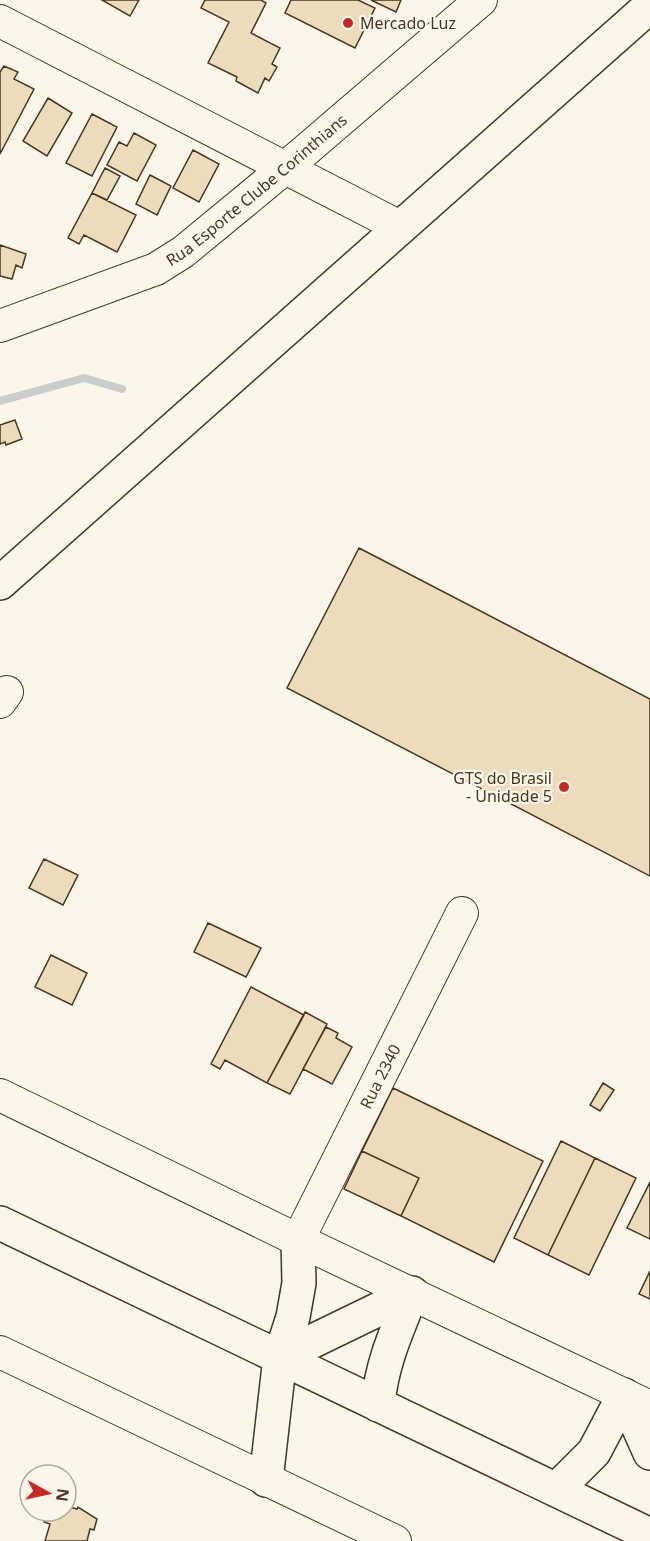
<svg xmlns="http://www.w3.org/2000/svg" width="650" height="1541" font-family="'Noto Sans',sans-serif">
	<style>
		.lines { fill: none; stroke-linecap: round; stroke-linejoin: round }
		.stream { stroke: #c9cecd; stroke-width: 8 }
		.building { fill: #ecdcbc; stroke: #4a3520; stroke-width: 1.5 }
		.minor-casing { stroke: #4a3520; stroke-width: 34 }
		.highway-casing { stroke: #4a3520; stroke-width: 36 }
		.minor { stroke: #fbf6e9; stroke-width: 32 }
		.highway { stroke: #fbf6e9; stroke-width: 33 }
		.poi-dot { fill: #c62828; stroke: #fbf6e9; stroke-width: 2 }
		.labels { text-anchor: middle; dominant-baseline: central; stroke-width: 4.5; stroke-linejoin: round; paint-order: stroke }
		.poi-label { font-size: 16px; fill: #4a3520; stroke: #fbf6e9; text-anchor: start }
		.street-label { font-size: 16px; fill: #4a3520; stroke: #fbf6e9 }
	</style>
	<rect width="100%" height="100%" fill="#fbf6e9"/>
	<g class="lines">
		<path class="stream" d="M 0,401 L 84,378 L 122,389"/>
	</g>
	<path class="building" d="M 102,0 L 139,0 L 130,16 Z
		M 205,0 L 261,0 L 266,3 L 251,33 L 280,48 L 272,64 L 277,67 L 269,81 L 265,78 L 258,93 L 236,81 L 237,77 L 208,63 L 229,22 L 201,8 Z
		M 291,0 L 358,0 L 375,8 L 355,48 L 285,13 Z
		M 371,0 L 401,0 L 396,12 Z
		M 4,66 L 18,72 L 14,79 L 34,89 L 0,154 L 0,72 Z
		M 48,98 L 72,113 L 47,156 L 23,141 Z
		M 92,114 L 117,127 L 92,176 L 66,163 Z
		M 134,133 L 156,145 L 137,181 L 107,165 L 119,142 L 127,146 Z
		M 193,150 L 219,164 L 199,202 L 173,188 Z
		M 105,168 L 120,176 L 107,200 L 92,193 Z
		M 150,175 L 171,186 L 157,215 L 136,204 Z
		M 92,193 L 136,215 L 117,252 L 84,235 L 79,244 L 68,238 Z
		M 0,245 L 26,254 L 22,268 L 16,265 L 12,279 L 0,276 Z
		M 15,420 L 22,439 L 6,445 L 5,442 L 0,444 L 0,425 Z
		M 359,548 L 650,699 L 650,876 L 287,688 Z
		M 44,859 L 78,875 L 63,905 L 29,888 Z
		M 208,923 L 261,948 L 246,977 L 194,952 Z
		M 51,955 L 87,973 L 72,1005 L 35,987 Z
		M 251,987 L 304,1015 L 267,1083 L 225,1060 L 220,1069 L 211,1064 Z
		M 305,1012 L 327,1024 L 290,1094 L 267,1083 Z
		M 326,1027 L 338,1033 L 336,1038 L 352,1047 L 332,1084 L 303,1069 Z
		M 603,1083 L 614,1090 L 600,1111 L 590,1105 Z
		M 393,1088 L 543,1161 L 494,1262 L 401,1216 L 419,1178 L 362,1151 Z
		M 561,1141 L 595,1158 L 548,1255 L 514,1238 Z
		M 362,1151 L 419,1178 L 401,1216 L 344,1189 Z
		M 595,1158 L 636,1178 L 589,1275 L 548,1255 Z
		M 650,1182 L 650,1239 L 627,1228 Z
		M 650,1271 L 650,1299 L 639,1294 Z
		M 66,1506 L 77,1509 L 78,1507 L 97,1519 L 94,1530 L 90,1529 L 87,1541 L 45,1541 L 50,1524 L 44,1522 L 47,1511 L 66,1511 Z"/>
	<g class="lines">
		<g class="minor-casing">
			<g id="minor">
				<path d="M 0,21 L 400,227"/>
				<path id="s1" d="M 0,326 L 156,269 L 183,252 L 285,168 L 481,0"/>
				<path d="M 0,702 L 7,692"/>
				<path d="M 0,1095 L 298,1240 L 650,1407"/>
				<path id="s2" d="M 298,1240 L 462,913"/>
				<path d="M 0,1352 L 395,1541"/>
			</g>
		</g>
		<g class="highway-casing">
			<path id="highway" d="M 0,583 L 650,6
				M 0,1223 L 650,1535
				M 280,1357 L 412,1293
				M 624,1395 L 650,1453
				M 378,1405 C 381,1365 397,1330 412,1293
				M 266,1480 L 280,1357 L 293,1317 L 299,1283 L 298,1240
				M 556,1490 L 594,1452 L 624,1395"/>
		</g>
		<use href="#minor" class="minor"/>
		<use href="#highway" class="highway"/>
	</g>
	<g class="poi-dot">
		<circle cx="348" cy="23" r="6"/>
		<circle cx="564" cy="787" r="6"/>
	</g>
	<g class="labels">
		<g class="poi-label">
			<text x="360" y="23">Mercado Luz</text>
			<text x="552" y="778" text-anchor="end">GTS do Brasil<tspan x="552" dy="18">- Unidade 5</tspan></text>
		</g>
		<g class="street-label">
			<text stroke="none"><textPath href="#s1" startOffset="294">Rua Esporte Clube Corinthians</textPath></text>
			<text stroke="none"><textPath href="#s2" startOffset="183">Rua 2340</textPath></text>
		</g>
	</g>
	<g transform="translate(48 1493) rotate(98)"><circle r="28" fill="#fbf6e9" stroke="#b4a999" stroke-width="1.5"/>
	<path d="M0-4.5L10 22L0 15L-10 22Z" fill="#c62828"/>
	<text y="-9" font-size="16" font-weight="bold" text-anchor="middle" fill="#4a3520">N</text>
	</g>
</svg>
